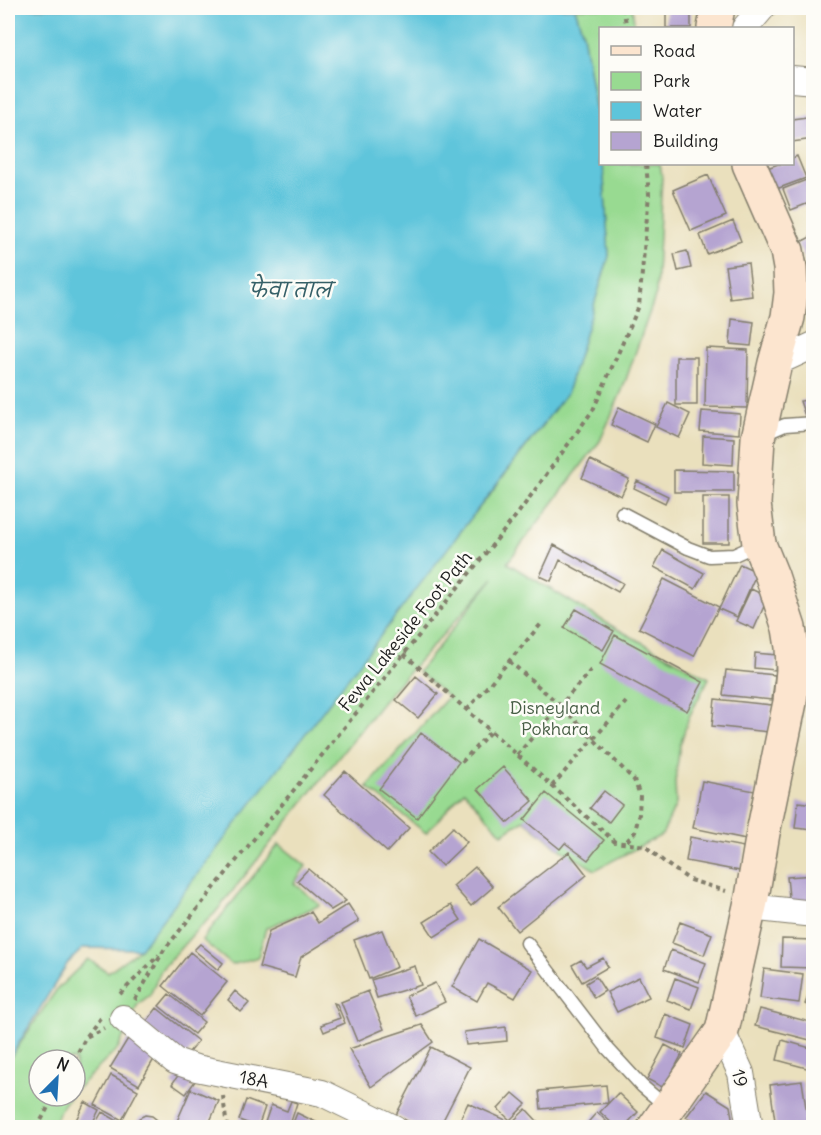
<svg xmlns="http://www.w3.org/2000/svg" width="821" height="1135" font-family="Delius,'Playpen Sans Deva',sans-serif">
	<style>
		.green { fill: #98da91; stroke: #5a7b56; stroke-width: 1.5 }
		.water { fill: #5ec5db; stroke: #3d707c; stroke-width: 1.5 }
		.building { fill: #b5a4d1 }
		.lines { fill: none; stroke-linecap: round; stroke-linejoin: round }
		.lane-casing { stroke: #837e6c; stroke-width: 15 }
		.street-casing { stroke: #837e6c; stroke-width: 28 }
		.secondary-casing { stroke: #837e6c; stroke-width: 36 }
		.path { stroke: #837e6c; stroke-width: 4; stroke-dasharray: 4.5 4.5; stroke-linecap: butt }
		.lane { stroke: #fff; stroke-width: 12 }
		.street { stroke: #fff; stroke-width: 26 }
		.secondary { stroke: #fce5cf; stroke-width: 33 }
		.labels { text-anchor: middle; dominant-baseline: central; stroke-width: 5; stroke-linejoin: round; paint-order: stroke }
		.street-label { font-size: 18px; fill: #1c1c1c; stroke: #fdfcf7 }
		.park-label { font-size: 18px; fill: #475e45; stroke: #fdfcf7 }
		.water-label { font-size: 20px; font-style: italic; fill: #366068; stroke: #fdfcf7 }
	</style>
	<rect width="100%" height="100%" fill="#fdfcf7"/>
	<filter id="ink" filterUnits="userSpaceOnUse"><feTurbulence type="fractalNoise" baseFrequency=".0167" numOctaves="2"/><feDisplacementMap in="SourceGraphic" scale="12" xChannelSelector="R" yChannelSelector="G"/><feConvolveMatrix kernelMatrix="1 2 1 2 8 2 1 2 1" color-interpolation-filters="sRGB"/></filter>
	<filter id="wash" filterUnits="userSpaceOnUse"><feTurbulence type="fractalNoise" baseFrequency=".008" numOctaves="4" result="noise"/><feDisplacementMap in="SourceGraphic" scale="24" xChannelSelector="R" yChannelSelector="G"/><feGaussianBlur stdDeviation="1.35" result="paint"/><feColorMatrix in="noise" values="0 0 0 0 0 0 0 0 0 0 0 0 0 0 0 0 0 1.4 0 .05"/><feComposite in="paint" operator="in"/></filter>
	<g filter="url(#wash)">
		<rect width="100%" height="100%" fill="#eae0bd"/>
		<path class="green" d="M 575,8 L 632,8 L 635,28 L 600,28 L 600,136 L 583,34 Z
			M 603,164 L 660,164 L 662,176 L 656,294 L 623,388 L 600,441 L 507,563 L 617,629 L 709,678 L 689,717 L 680,745 L 675,782 L 676,804 L 662,835 L 595,870 L 560,849 L 524,820 L 502,834 L 464,791 L 426,833 L 367,787 L 448,697 L 418,672 L 494,578 L 389,694 L 215,913 L 195,932 L 161,970 L 150,995 L 138,1004 L 118,1049 L 75,1090 L 75,1060 L 39,1060 L 39,1096 L 70,1096 L 62,1107 L 52,1127 L 8,1128 L 8,1061 L 57,989 L 88,959 L 108,972 L 140,949 L 313,719 L 490,494 L 567,393 L 609,256 Z
			M 279,844 L 306,866 L 294,883 L 320,905 L 266,928 L 258,957 L 232,965 L 202,940 Z"/>
		<path class="water" d="M 8,8 L 575,8 L 583,34 L 600,136 L 600,164 L 603,164 L 609,256 L 567,393 L 140,949 L 83,948 L 67,964 L 8,1061 Z"/>
		<g id="blocks">
			<path class="building" d="M 666,8 L 691,8 L 691,28 L 666,28 Z
				M 814,116 L 814,139 L 792,142 L 792,119 Z
				M 797,156 L 806,178 L 771,191 L 762,170 L 778,164 L 792,164 L 792,158 Z
				M 708,175 L 726,216 L 691,231 L 673,190 Z
				M 814,177 L 814,201 L 791,210 L 783,189 Z
				M 733,221 L 741,241 L 707,254 L 700,235 Z
				M 814,235 L 814,262 L 808,264 L 797,244 Z
				M 687,251 L 691,268 L 678,271 L 674,254 Z
				M 748,263 L 752,296 L 730,299 L 725,266 Z
				M 732,319 L 754,322 L 751,346 L 730,344 Z
				M 706,348 L 748,350 L 747,408 L 705,407 Z
				M 676,357 L 697,357 L 697,405 L 676,405 Z
				M 814,399 L 814,415 L 805,416 L 800,401 Z
				M 668,403 L 690,414 L 679,438 L 656,427 Z
				M 619,407 L 655,424 L 647,442 L 611,425 Z
				M 702,411 L 740,414 L 739,434 L 700,431 Z
				M 703,436 L 734,438 L 733,465 L 702,463 Z
				M 590,460 L 629,479 L 621,496 L 582,478 Z
				M 674,470 L 734,471 L 734,492 L 674,492 Z
				M 637,481 L 668,496 L 665,503 L 634,488 Z
				M 703,497 L 729,497 L 729,543 L 703,543 Z
				M 554,545 L 623,583 L 618,592 L 560,560 L 551,581 L 540,576 Z
				M 663,550 L 704,573 L 695,589 L 654,567 Z
				M 740,564 L 757,572 L 737,617 L 719,609 Z
				M 664,579 L 719,607 L 694,656 L 639,628 Z
				M 751,589 L 768,597 L 754,629 L 736,621 Z
				M 576,609 L 614,631 L 603,650 L 564,628 Z
				M 615,635 L 703,682 L 687,711 L 600,664 Z
				M 755,653 L 777,655 L 775,670 L 754,668 Z
				M 726,670 L 775,675 L 772,700 L 723,695 Z
				M 416,676 L 438,694 L 418,718 L 396,700 Z
				M 715,699 L 772,705 L 769,732 L 712,726 Z
				M 421,733 L 459,762 L 417,818 L 379,789 Z
				M 503,767 L 533,801 L 508,823 L 478,789 Z
				M 345,771 L 409,828 L 387,852 L 324,795 Z
				M 702,781 L 755,791 L 746,839 L 693,828 Z
				M 604,791 L 622,805 L 609,822 L 590,808 Z
				M 546,793 L 604,840 L 588,860 L 565,843 L 560,849 L 524,820 Z
				M 798,802 L 814,804 L 814,830 L 795,828 Z
				M 453,827 L 467,842 L 442,866 L 428,852 Z
				M 690,837 L 744,847 L 740,871 L 686,861 Z
				M 569,852 L 587,875 L 517,931 L 498,907 Z
				M 475,867 L 493,887 L 471,906 L 453,886 Z
				M 308,869 L 346,901 L 331,910 L 297,881 Z
				M 814,875 L 814,905 L 790,907 L 787,877 Z
				M 348,904 L 359,921 L 301,957 L 295,977 L 259,967 L 269,931 L 311,912 L 318,923 Z
				M 451,905 L 461,920 L 434,937 L 424,922 Z
				M 680,922 L 712,934 L 704,955 L 672,943 Z
				M 382,930 L 397,967 L 369,979 L 354,940 Z
				M 479,939 L 532,970 L 515,998 L 487,983 L 477,1001 L 452,987 Z
				M 782,939 L 814,940 L 814,968 L 781,967 Z
				M 200,944 L 223,963 L 218,970 L 194,950 Z
				M 671,950 L 706,963 L 699,982 L 664,969 Z
				M 190,952 L 227,982 L 200,1016 L 163,986 Z
				M 603,958 L 608,967 L 582,982 L 572,965 L 581,960 L 586,967 Z
				M 415,966 L 421,985 L 377,998 L 371,980 Z
				M 764,969 L 803,974 L 799,1003 L 760,998 Z
				M 596,977 L 605,991 L 594,998 L 586,983 Z
				M 639,977 L 649,997 L 617,1012 L 607,992 Z
				M 675,978 L 699,987 L 691,1009 L 667,1000 Z
				M 814,981 L 814,1008 L 805,1004 Z
				M 435,983 L 445,1002 L 416,1016 L 406,996 Z
				M 235,991 L 249,1003 L 241,1012 L 228,1000 Z
				M 368,991 L 384,1029 L 357,1041 L 341,1002 Z
				M 169,994 L 204,1022 L 194,1034 L 159,1006 Z
				M 334,1003 L 337,1004 L 345,1023 L 324,1032 L 321,1025 L 340,1018 Z
				M 157,1008 L 198,1041 L 185,1057 L 144,1025 Z
				M 760,1009 L 814,1023 L 814,1041 L 755,1026 Z
				M 665,1014 L 693,1025 L 685,1048 L 657,1038 Z
				M 422,1025 L 433,1042 L 371,1087 L 349,1049 Z
				M 506,1027 L 507,1041 L 466,1045 L 464,1032 Z
				M 132,1032 L 160,1049 L 139,1085 L 110,1068 Z
				M 782,1040 L 814,1049 L 814,1070 L 777,1060 Z
				M 665,1045 L 682,1054 L 664,1088 L 647,1079 Z
				M 431,1047 L 470,1067 L 439,1128 L 420,1128 L 396,1115 Z
				M 184,1067 L 198,1077 L 186,1094 L 172,1084 Z
				M 111,1075 L 138,1090 L 122,1120 L 95,1105 Z
				M 802,1081 L 809,1128 L 776,1128 L 770,1085 Z
				M 606,1085 L 608,1103 L 541,1109 L 539,1091 Z
				M 191,1089 L 219,1101 L 207,1128 L 174,1128 Z
				M 706,1091 L 730,1106 L 734,1128 L 709,1128 L 686,1117 Z
				M 513,1093 L 526,1104 L 510,1120 L 498,1109 Z
				M 618,1093 L 638,1112 L 623,1128 L 617,1128 L 600,1112 Z
				M 246,1100 L 265,1107 L 258,1127 L 239,1120 Z
				M 291,1101 L 297,1103 L 289,1128 L 263,1128 L 271,1105 L 287,1111 Z
				M 85,1102 L 99,1110 L 90,1128 L 81,1128 L 74,1124 Z
				M 468,1103 L 506,1120 L 502,1128 L 456,1128 Z
				M 526,1109 L 540,1124 L 536,1128 L 506,1128 Z
				M 102,1112 L 116,1120 L 112,1128 L 93,1128 Z
				M 597,1112 L 613,1128 L 583,1128 Z
				M 297,1113 L 322,1125 L 321,1128 L 291,1128 Z
				M 145,1115 L 152,1116 L 157,1120 L 159,1128 L 136,1128 L 136,1123 L 139,1118 Z"/>
		</g>
	</g>
	<g filter="url(#ink)">
		<use href="#blocks" fill-opacity="0" stroke="#837e6c" stroke-width="1.5"/>
		<g class="lines">
			<g class="lane-casing">
				<path id="lane" d="M 764,434 L 785,425 L 814,423
					M 622,513 L 688,548 L 709,556 L 734,555 L 758,544
					M 527,943 L 608,1049 L 642,1086 L 668,1108"/>
			</g>
			<g class="street-casing">
				<path id="street" d="M 745,28 L 762,8
					M 792,79 L 814,81
					M 775,363 L 814,345
					M 749,907 L 814,914
					M 123,1018 L 175,1061 L 196,1068 L 322,1093 L 394,1128
					M 722,1031 L 741,1073 L 750,1128"/>
			</g>
			<g class="secondary-casing">
				<path id="secondary" d="M 714,28 L 718,8
					M 654,1128 L 722,1031 L 752,897 L 763,833 L 790,702 L 793,670 L 792,647 L 789,628 L 772,576 L 759,544 L 754,504 L 758,438 L 775,363 L 788,317 L 791,293 L 790,268 L 787,251 L 749,164"/>
			</g>
			<path class="path" d="M 623,8 L 627,28
				M 404,654 L 615,842 L 645,846 L 668,865 L 690,880 L 726,891
				M 509,661 L 560,705 L 634,780 L 640,795 L 639,814 L 635,832 L 626,842 L 624,842
				M 467,710 L 541,624
				M 517,755 L 591,670
				M 462,762 L 491,731
				M 552,786 L 626,702
				M 120,994 L 159,955
				M 135,1000 L 164,950 L 519,512 L 593,410 L 639,306 L 649,194 L 646,164
				M 87,1036 L 100,1018
				M 74,1060 L 86,1037 L 104,1028
				M 223,1096 L 227,1128
				M 37,1128 L 54,1096"/>
			<use href="#lane" class="lane"/>
			<use href="#street" class="street"/>
			<use href="#secondary" class="secondary"/>
		</g>
	</g>
	<g class="labels">
		<g class="street-label">
			<text transform="translate(405 631) rotate(-51)">Fewa Lakeside Foot Path</text>
			<text transform="translate(740 1078) rotate(75)">19</text>
			<text transform="translate(254 1079) rotate(11)">18A</text>
		</g>
		<g class="park-label">
			<text x="555" y="707">Disneyland<tspan x="555" dy="21">Pokhara</tspan></text>
		</g>
		<g class="water-label">
			<text x="290" y="289">फेवा ताल</text>
		</g>
	</g>
	<rect width="821" height="1135" fill="none" stroke="#fdfcf7" stroke-width="30"/>
	<rect x="599" y="27" width="195" height="138" fill="#fdfcf7" stroke="#a3a29f" stroke-width="1.5"/>
	<rect x="611" y="46" width="30" height="9" fill="#fce5cf" stroke="#a3a29f" stroke-width="1.5"/>
	<text x="653" y="57" font-size="18" fill="#1c1c1c">Road</text>
	<rect x="611" y="72" width="30" height="18" fill="#98da91" stroke="#a3a29f" stroke-width="1.5"/>
	<text x="653" y="87" font-size="18" fill="#1c1c1c">Park</text>
	<rect x="611" y="102" width="30" height="18" fill="#5ec5db" stroke="#a3a29f" stroke-width="1.5"/>
	<text x="653" y="117" font-size="18" fill="#1c1c1c">Water</text>
	<rect x="611" y="132" width="30" height="18" fill="#b5a4d1" stroke="#a3a29f" stroke-width="1.5"/>
	<text x="653" y="147" font-size="18" fill="#1c1c1c">Building</text>
	<g transform="translate(57 1078) rotate(24)"><circle r="28" fill="#fdfcf7" stroke="#a3a29f" stroke-width="1.5"/>
	<path d="M0-4.5L10 22L0 15L-10 22Z" fill="#1f6fb2"/>
	<text y="-9" font-size="16" font-weight="bold" text-anchor="middle" fill="#1c1c1c">N</text>
	</g>
</svg>
